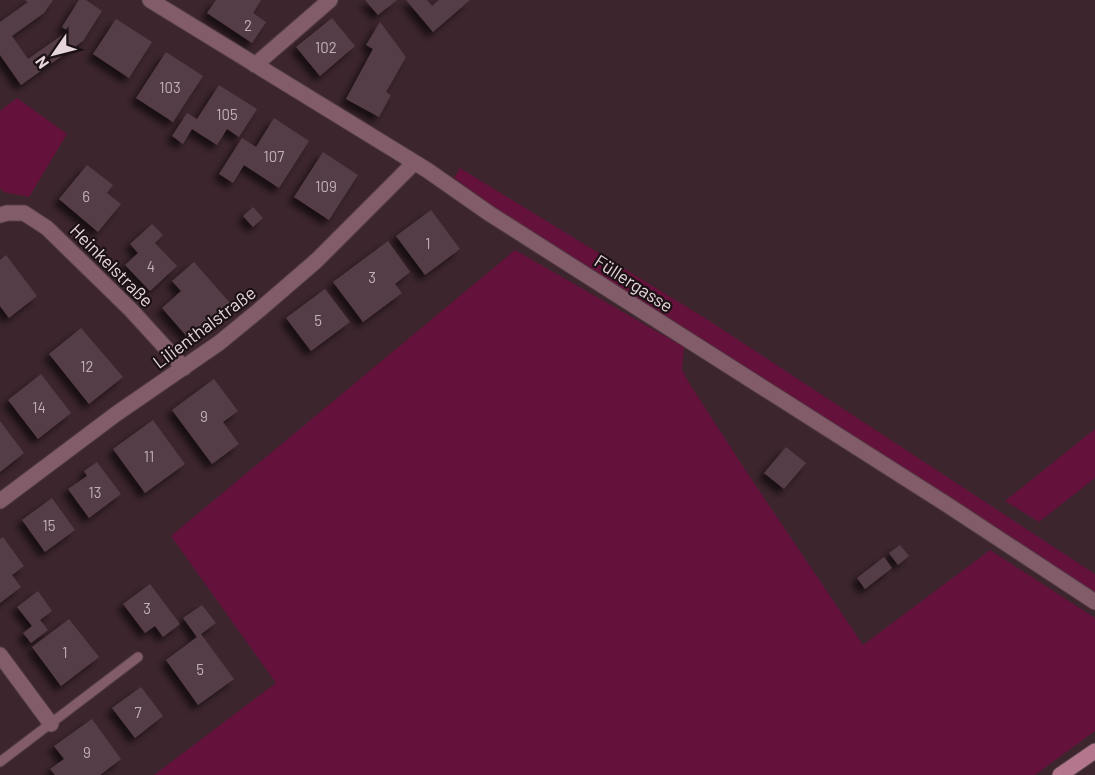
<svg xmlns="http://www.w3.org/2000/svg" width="1095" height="775" font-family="Barlow,sans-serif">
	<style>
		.green { fill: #64113b }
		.building { fill: #553d46; filter: url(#shadow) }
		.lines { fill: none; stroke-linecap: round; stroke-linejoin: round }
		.service-casing { stroke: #574149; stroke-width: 11 }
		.minor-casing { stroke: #574149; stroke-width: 17 }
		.secondary-casing { stroke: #574149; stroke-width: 17 }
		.service { stroke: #835c6a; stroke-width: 9 }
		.minor { stroke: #835c6a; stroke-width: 15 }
		.secondary { stroke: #b3768d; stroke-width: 15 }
		.labels { text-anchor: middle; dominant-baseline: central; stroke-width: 4.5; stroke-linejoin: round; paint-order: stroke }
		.number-label { font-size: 15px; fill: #c2b0b6 }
		.street-label { font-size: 18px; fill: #e6d6db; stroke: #1c1215 }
	</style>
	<defs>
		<filter id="shadow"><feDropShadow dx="-5.5" dy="5.5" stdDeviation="3" flood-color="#0009"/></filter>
	</defs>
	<rect width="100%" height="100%" fill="#3c252d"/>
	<path class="green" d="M 17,98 L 67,134 L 29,197 L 4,192 L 0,188 L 0,111 Z
		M 460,168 L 708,320 L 1095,574 L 1095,594 L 699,337 L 531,234 L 454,178 Z
		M 515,250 L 684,347 L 682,370 L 691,386 L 744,468 L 863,645 L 990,550 L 1095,618 L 1095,731 L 1035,775 L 154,775 L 276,683 L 171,536 Z
		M 1095,429 L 1095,478 L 1039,522 L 1005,501 Z"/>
	<path class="building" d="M 25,0 L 53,0 L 44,13 L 12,36 L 28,59 L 68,31 L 62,27 L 79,0 L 86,0 L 102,11 L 83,41 L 21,85 L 0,55 L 0,22 L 28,2 Z
		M 216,0 L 261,0 L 253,13 L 266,22 L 252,43 L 207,13 Z
		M 365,0 L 397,0 L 378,15 Z
		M 406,0 L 427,0 L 432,6 L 439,0 L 470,0 L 433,32 Z
		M 332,18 L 355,46 L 320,76 L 296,47 Z
		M 116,19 L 152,42 L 129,78 L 93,54 Z
		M 380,22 L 406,57 L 386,92 L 391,95 L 379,117 L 346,99 L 373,49 L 366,45 Z
		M 166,52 L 203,76 L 173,122 L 136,98 Z
		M 219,85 L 257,109 L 239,137 L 227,129 L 217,145 L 192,129 L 183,144 L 172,136 L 187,113 L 197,119 Z
		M 274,118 L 309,141 L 279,188 L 244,165 L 233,183 L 219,174 L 242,138 L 256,147 Z
		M 323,152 L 358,175 L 329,220 L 294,197 Z
		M 87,165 L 113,185 L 107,193 L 121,204 L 98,232 L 59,199 Z
		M 253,207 L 263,218 L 253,227 L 243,216 Z
		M 431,210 L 460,249 L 425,275 L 396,236 Z
		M 152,224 L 163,235 L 155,243 L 177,266 L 150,291 L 125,265 L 138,253 L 130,244 Z
		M 388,241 L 410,272 L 395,284 L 402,293 L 363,322 L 333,282 Z
		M 6,255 L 37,296 L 9,318 L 0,306 L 0,260 Z
		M 194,262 L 230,303 L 189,339 L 162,308 L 181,291 L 172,281 Z
		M 325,289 L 350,322 L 311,351 L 286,318 Z
		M 81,328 L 123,377 L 89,404 L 49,354 Z
		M 41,374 L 71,413 L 38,439 L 8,400 Z
		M 214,379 L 238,411 L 223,422 L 239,444 L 212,464 L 172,410 Z
		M 153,420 L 185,464 L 145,493 L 113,449 Z
		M 0,421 L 24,453 L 0,472 Z
		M 786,447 L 806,463 L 784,489 L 764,473 Z
		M 97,462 L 121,494 L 89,518 L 68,489 L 87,476 L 84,471 Z
		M 52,498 L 75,530 L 45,552 L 22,520 Z
		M 3,537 L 24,566 L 12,575 L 21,587 L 0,603 L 0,539 Z
		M 900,545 L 909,556 L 898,565 L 889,553 Z
		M 884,557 L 892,568 L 865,589 L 857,578 Z
		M 150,584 L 180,624 L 163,637 L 155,626 L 145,633 L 123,604 Z
		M 38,591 L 52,611 L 40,620 L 48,630 L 31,643 L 23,633 L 32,626 L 17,607 Z
		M 202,605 L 216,623 L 201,634 L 234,679 L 198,705 L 166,660 L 197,637 L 183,618 Z
		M 69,619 L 99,657 L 61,686 L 32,647 Z
		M 141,687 L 163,716 L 135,738 L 112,708 Z
		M 92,719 L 121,759 L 100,775 L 55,775 L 50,769 L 64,759 L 54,746 Z"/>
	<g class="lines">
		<g class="service-casing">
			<path id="service" d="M 0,762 L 138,657"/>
		</g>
		<g class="minor-casing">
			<path id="minor" d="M 150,0 L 427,170 L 490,214 L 946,504 L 1095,602
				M 255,65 L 330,0
				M 0,215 L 7,213 L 24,213 L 47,228 L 131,310 L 184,368
				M 0,501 L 116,414 L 219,343 L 258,311 L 316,261 L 414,163
				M 0,655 L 51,724"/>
		</g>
		<g class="secondary-casing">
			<path id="secondary" d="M 1060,775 L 1095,751"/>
		</g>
		<use href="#service" class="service"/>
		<use href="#minor" class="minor"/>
		<use href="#secondary" class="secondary"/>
	</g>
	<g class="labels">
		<g class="number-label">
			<text x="248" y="25">2</text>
			<text x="326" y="47">102</text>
			<text x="170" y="87">103</text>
			<text x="227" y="114">105</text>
			<text x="274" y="156">107</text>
			<text x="326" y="186">109</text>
			<text x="86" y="196">6</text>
			<text x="428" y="243">1</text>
			<text x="151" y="266">4</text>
			<text x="372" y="277">3</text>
			<text x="318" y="320">5</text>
			<text x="87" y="366">12</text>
			<text x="39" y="407">14</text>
			<text x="204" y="416">9</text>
			<text x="149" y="456">11</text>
			<text x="95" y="492">13</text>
			<text x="49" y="525">15</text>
			<text x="147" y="608">3</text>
			<text x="65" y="652">1</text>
			<text x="200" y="669">5</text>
			<text x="138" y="712">7</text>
			<text x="87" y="752">9</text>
		</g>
		<g class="street-label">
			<text transform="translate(112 265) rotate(45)">Heinkelstraße</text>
			<text transform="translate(634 283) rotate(33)">Füllergasse</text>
			<text transform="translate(204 327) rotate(-37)">Lilienthalstraße</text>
		</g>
	</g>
	<g transform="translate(54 54) rotate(235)" stroke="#1c1215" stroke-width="4.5" paint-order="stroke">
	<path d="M0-4.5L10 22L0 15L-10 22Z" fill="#e6d6db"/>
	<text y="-9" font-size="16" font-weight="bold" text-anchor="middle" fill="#e6d6db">N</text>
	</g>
</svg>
